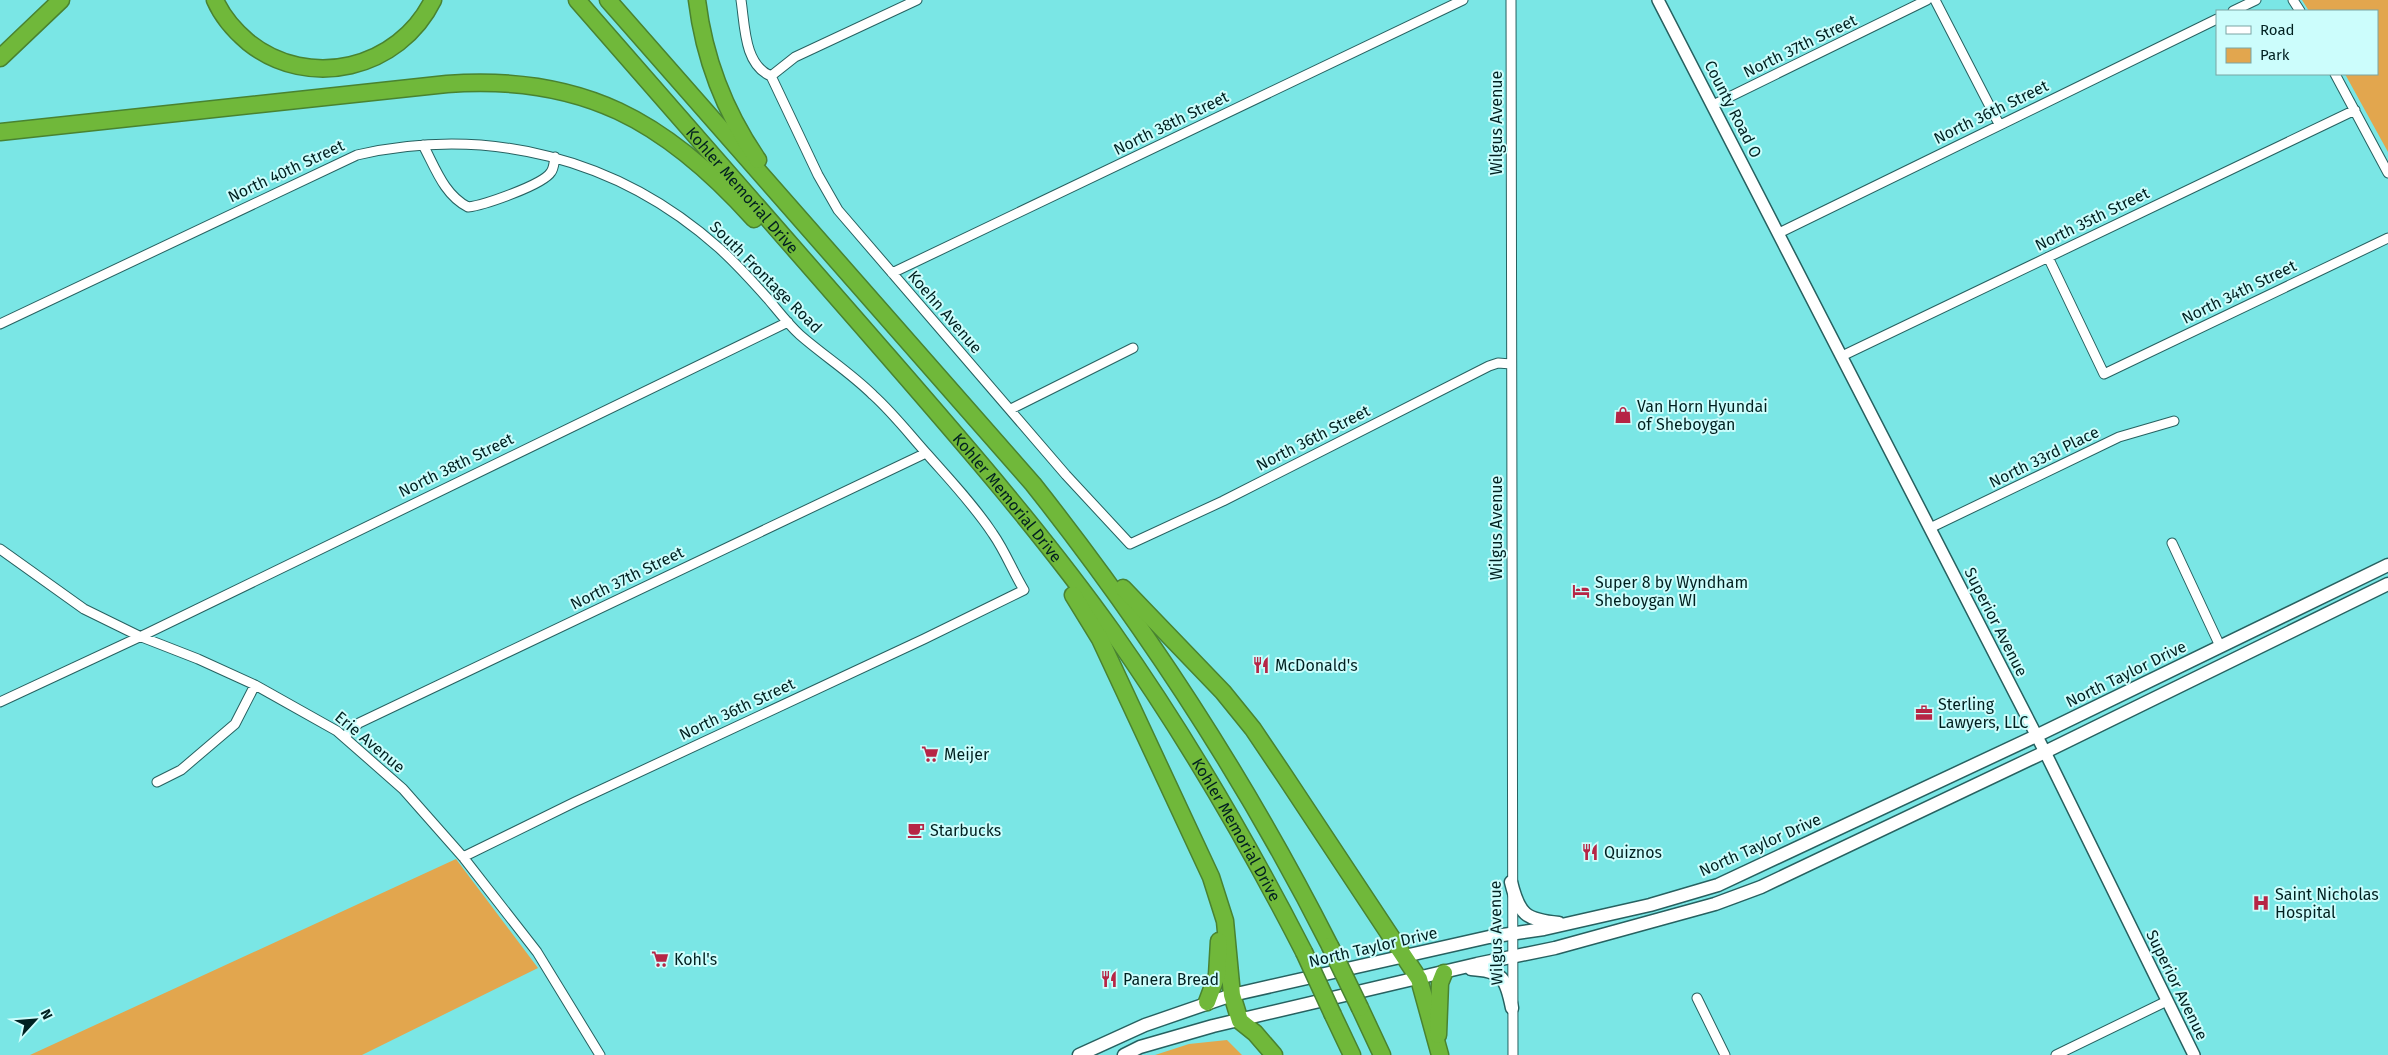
<svg xmlns="http://www.w3.org/2000/svg" width="2388" height="1055" font-family="'Fira Sans',sans-serif">
	<style>
		.green { fill: #e2a64e }
		.lines { fill: none; stroke-linecap: round; stroke-linejoin: round }
		.minor-casing { stroke: #276160; stroke-width: 11 }
		.tertiary-casing { stroke: #276160; stroke-width: 14 }
		.secondary-casing { stroke: #276160; stroke-width: 15 }
		.motorway-casing { stroke: #498331; stroke-width: 19 }
		.minor { stroke: #fff; stroke-width: 9 }
		.tertiary { stroke: #fff; stroke-width: 11 }
		.secondary { stroke: #fff; stroke-width: 12 }
		.motorway { stroke: #70b83a; stroke-width: 16 }
		.motorway-bridge-casing { stroke: #498331; stroke-width: 19; stroke-linecap: butt }
		.motorway-bridge { stroke: #70b83a; stroke-width: 16 }
		.labels { text-anchor: middle; dominant-baseline: central; stroke-width: 4; stroke-linejoin: round; paint-order: stroke }
		.street-label { font-size: 16px; fill: #002020; stroke: #ccfdfc }
		.poi-label { font-size: 16px; fill: #002020; stroke: #ccfdfc; text-anchor: start }
	</style>
	<rect width="100%" height="100%" fill="#7ae6e5"/>
	<path class="green" d="M 2302,0 L 2388,0 L 2388,152 L 2345,74 L 2377,74 L 2377,11 L 2309,11 Z
		M 456,859 L 538,968 L 362,1055 L 30,1055 Z
		M 1227,1040 L 1242,1055 L 1155,1055 L 1189,1044 Z"/>
	<g class="lines">
		<g class="minor-casing">
			<path id="minor" d="M 741,0 C 745,26 744,65 771,76
				M 1511,0 L 1513,1055
				M 1935,0 L 1999,124
				M 2293,0 L 2300,11
				M 2233,11 L 2256,0
				M 2335,74 L 2388,173
				M 771,76 L 818,175 L 838,210 L 1066,475 L 1130,544 L 1223,501 L 1489,366 L 1498,363 L 1511,364
				M 771,76 L 795,57 L 917,0
				M 1713,105 L 1927,0
				M 423,145 C 435,167 444,195 468,207 C 484,205 543,185 551,172 C 554,168 554,162 555,157
				M 1779,233 L 2217,19
				M 2048,257 L 2104,374 L 2388,238
				M 892,273 L 1463,0
				M 0,324 L 357,155 C 489,125 618,158 719,248 C 737,264 753,282 769,300 C 779,312 789,325 800,335 C 824,356 851,373 873,395 C 893,413 910,435 928,455 C 950,480 974,505 993,534 C 1005,551 1013,572 1024,590 L 924,639 L 575,802 L 463,857
				M 1842,356 L 2355,110
				M 1011,409 L 1133,348
				M 1930,528 L 2119,437 L 2174,421
				M 2172,543 L 2220,646
				M 0,549 L 84,609 L 139,636 L 198,659 L 255,685 L 337,731 L 403,789 L 463,857 L 537,952 L 600,1055
				M 0,702 L 148,633 L 788,322
				M 344,737 L 359,723 L 926,453
				M 157,782 L 181,770 L 235,724 L 255,685
				M 1697,998 L 1725,1055
				M 2056,1055 L 2167,1001"/>
		</g>
		<g class="tertiary-casing">
			<path id="tertiary" d="M 1658,0 L 2045,752 L 2194,1055"/>
		</g>
		<g class="secondary-casing">
			<path id="secondary" d="M 1511,882 C 1519,914 1525,920 1559,923
				M 1471,969 C 1503,971 1506,978 1512,1008
				M 1079,1055 L 1145,1025 L 1232,995 L 1489,937 L 1544,929 L 1650,905 L 1718,885 L 2036,736 L 2388,565
				M 1124,1055 L 1140,1047 L 1213,1026 L 1477,964 L 1555,948 L 1715,904 L 1761,887 L 2045,752 L 2388,584"/>
		</g>
		<g class="motorway-casing">
			<g id="motorway">
				<path d="M 215,0 C 222,16 235,31 248,42 C 309,91 399,69 433,0"/>
				<path id="s1" d="M 577,0 C 674,111 770,222 867,332 C 952,430 1037,526 1112,631 C 1184,733 1247,841 1304,952"/>
				<path d="M 608,0 L 1033,484 C 1147,628 1247,782 1330,946"/>
				<path d="M 697,0 C 704,58 725,112 758,160"/>
				<path d="M 0,58 L 61,0"/>
				<path d="M 0,132 L 447,84 C 582,74 666,121 754,219"/>
				<path d="M 1123,588 L 1223,692 L 1253,729 L 1284,775 L 1419,979 L 1440,1055"/>
				<path d="M 1073,595 L 1100,639 L 1211,877 L 1225,921 L 1232,995 L 1240,1021 L 1255,1033 L 1274,1055"/>
				<path d="M 1207,1002 L 1217,975 L 1219,941"/>
				<path d="M 1360,1008 L 1382,1055"/>
				<path d="M 1333,1015 L 1352,1055"/>
				<path d="M 1438,1035 L 1440,983 L 1444,973"/>
			</g>
		</g>
		<use href="#minor" class="minor"/>
		<use href="#tertiary" class="tertiary"/>
		<use href="#secondary" class="secondary"/>
		<use href="#motorway" class="motorway"/>
		<g class="motorway-bridge-casing">
			<path id="motorway-bridge" d="M 1330,946 L 1360,1008
				M 1304,952 L 1333,1015"/>
		</g>
		<use href="#motorway-bridge" class="motorway-bridge"/>
	</g>
	<defs>
		<g id="shop-bare" transform="scale(1.35)"><path d="M-5-2.5h2.3a2.7 3.5 0 0 1 5.4 0H5L5.5 6h-11ZM-1.5-2.5h3a1.5 2.3 0 0 0-3 0Z" fill="#b62545" stroke="#ccfdfc" stroke-width="2.5" paint-order="stroke"/></g>
		<g id="hotel-bare" transform="scale(1.35)"><path d="M-6-4.5h1.5V1H6V5H4.5V3h-9V5H-6ZM-4 0a1.8 1.8 0 1 1 3.6 0ZM.5 0V-2.5h3Q6-2.5 6 0Z" fill="#b62545" stroke="#ccfdfc" stroke-width="2.5" paint-order="stroke"/></g>
		<g id="restaurant-bare" transform="scale(1.35)"><path d="M-5-6h1v4h1v-4h1v4h1v-4h1v5L-1.5 .5V6h-2V.5L-5-1ZM5-6V6H3V1.5H1.5Q1.5-4 5-6Z" fill="#b62545" stroke="#ccfdfc" stroke-width="2.5" paint-order="stroke"/></g>
		<g id="office-bare" transform="scale(1.35)"><path d="M-6-3h4V-5.5h4V-3h4V5H-6ZM-1-4.5V-3h2v-1.5ZM-6 0V1H6V0Z" fill="#b62545" stroke="#ccfdfc" stroke-width="2.5" paint-order="stroke"/></g>
		<g id="supermarket-bare" transform="scale(1.35)"><path d="M-6-5.5h2.5l.6 2H6L4.5 2H-2.5L-4.4-4H-6ZM-1.5 3.2a1.3 1.3 0 1 0 .1 0ZM3 3.2a1.3 1.3 0 1 0 .1 0Z" fill="#b62545" stroke="#ccfdfc" stroke-width="2.5" paint-order="stroke"/></g>
		<g id="cafe-bare" transform="scale(1.35)"><path d="M-5.5-4.5H6V0H3Q3 3.5 0 3.5H-2.5Q-5.5 3.5-5.5 0ZM3-3.2v2h1.7v-2ZM-6 4.5H4V6H-6Z" fill="#b62545" stroke="#ccfdfc" stroke-width="2.5" paint-order="stroke"/></g>
		<g id="hospital-bare" transform="scale(1.35)"><path d="M-5-5h3v3.5h4V-5h3V5h-3V1.5h-4V5h-3Z" fill="#b62545" stroke="#ccfdfc" stroke-width="2.5" paint-order="stroke"/></g>
	</defs>
	<g fill-rule="evenodd">
		<use href="#shop-bare" x="1623" y="415"/>
		<use href="#hotel-bare" x="1581" y="591"/>
		<use href="#restaurant-bare" x="1261" y="665"/>
		<use href="#office-bare" x="1924" y="713"/>
		<use href="#supermarket-bare" x="930" y="754"/>
		<use href="#cafe-bare" x="916" y="830"/>
		<use href="#restaurant-bare" x="1590" y="852"/>
		<use href="#hospital-bare" x="2261" y="903"/>
		<use href="#supermarket-bare" x="660" y="959"/>
		<use href="#restaurant-bare" x="1109" y="979"/>
	</g>
	<g class="labels">
		<g class="street-label">
			<text transform="translate(1800 46) rotate(-26)">North 37th Street</text>
			<text transform="translate(1733 109) rotate(63)">County Road O</text>
			<text transform="translate(1991 112) rotate(-26)">North 36th Street</text>
			<text transform="translate(1171 123) rotate(-26)">North 38th Street</text>
			<text transform="translate(1496 123) rotate(-90)">Wilgus Avenue</text>
			<text transform="translate(286 171) rotate(-25)">North 40th Street</text>
			<text stroke="none"><textPath href="#s1" startOffset="252">Kohler Memorial Drive</textPath></text>
			<text transform="translate(2092 219) rotate(-26)">North 35th Street</text>
			<text transform="translate(766 277) rotate(45)">South Frontage Road</text>
			<text transform="translate(2239 292) rotate(-26)">North 34th Street</text>
			<text transform="translate(945 312) rotate(49)">Koehn Avenue</text>
			<text transform="translate(1313 438) rotate(-27)">North 36th Street</text>
			<text transform="translate(2044 457) rotate(-26)">North 33rd Place</text>
			<text transform="translate(456 465) rotate(-26)">North 38th Street</text>
			<text stroke="none"><textPath href="#s1" startOffset="658">Kohler Memorial Drive</textPath></text>
			<text transform="translate(1496 528) rotate(-90)">Wilgus Avenue</text>
			<text transform="translate(627 578) rotate(-26)">North 37th Street</text>
			<text transform="translate(1996 622) rotate(63)">Superior Avenue</text>
			<text transform="translate(2126 674) rotate(-26)">North Taylor Drive</text>
			<text transform="translate(737 709) rotate(-25)">North 36th Street</text>
			<text transform="translate(370 742) rotate(40)">Erie Avenue</text>
			<text stroke="none"><textPath href="#s1" startOffset="1062">Kohler Memorial Drive</textPath></text>
			<text transform="translate(1760 845) rotate(-24)">North Taylor Drive</text>
			<text transform="translate(1496 933) rotate(-91)">Wilgus Avenue</text>
			<text transform="translate(1373 947) rotate(-13)">North Taylor Drive</text>
			<text transform="translate(2177 985) rotate(64)">Superior Avenue</text>
		</g>
		<g class="poi-label">
			<text x="1637" y="406">Van Horn Hyundai<tspan x="1637" dy="18">of Sheboygan</tspan></text>
			<text x="1595" y="582">Super 8 by Wyndham<tspan x="1595" dy="18">Sheboygan WI</tspan></text>
			<text x="1275" y="665">McDonald's</text>
			<text x="1938" y="704">Sterling<tspan x="1938" dy="18">Lawyers, LLC</tspan></text>
			<text x="944" y="754">Meijer</text>
			<text x="930" y="830">Starbucks</text>
			<text x="1604" y="852">Quiznos</text>
			<text x="2275" y="894">Saint Nicholas<tspan x="2275" dy="18">Hospital</tspan></text>
			<text x="674" y="959">Kohl's</text>
			<text x="1123" y="979">Panera Bread</text>
		</g>
	</g>
	<rect x="2216" y="10" width="162" height="65" fill="#ccfdfc" stroke="#7aa5a4"/>
	<rect x="2226" y="26" width="25" height="8" fill="#ffffff" stroke="#7aa5a4"/>
	<text x="2260" y="35" font-size="15" fill="#002020">Road</text>
	<rect x="2226" y="48" width="25" height="15" fill="#e2a64e" stroke="#7aa5a4"/>
	<text x="2260" y="60" font-size="15" fill="#002020">Park</text>
	<g transform="translate(35 1020) rotate(64)" stroke="#ccfdfc" stroke-width="4" paint-order="stroke">
	<path d="M0-4L9 19L0 12L-9 19Z" fill="#002020"/>
	<text y="-8" font-size="14" font-weight="bold" text-anchor="middle" fill="#002020">N</text>
	</g>
</svg>
